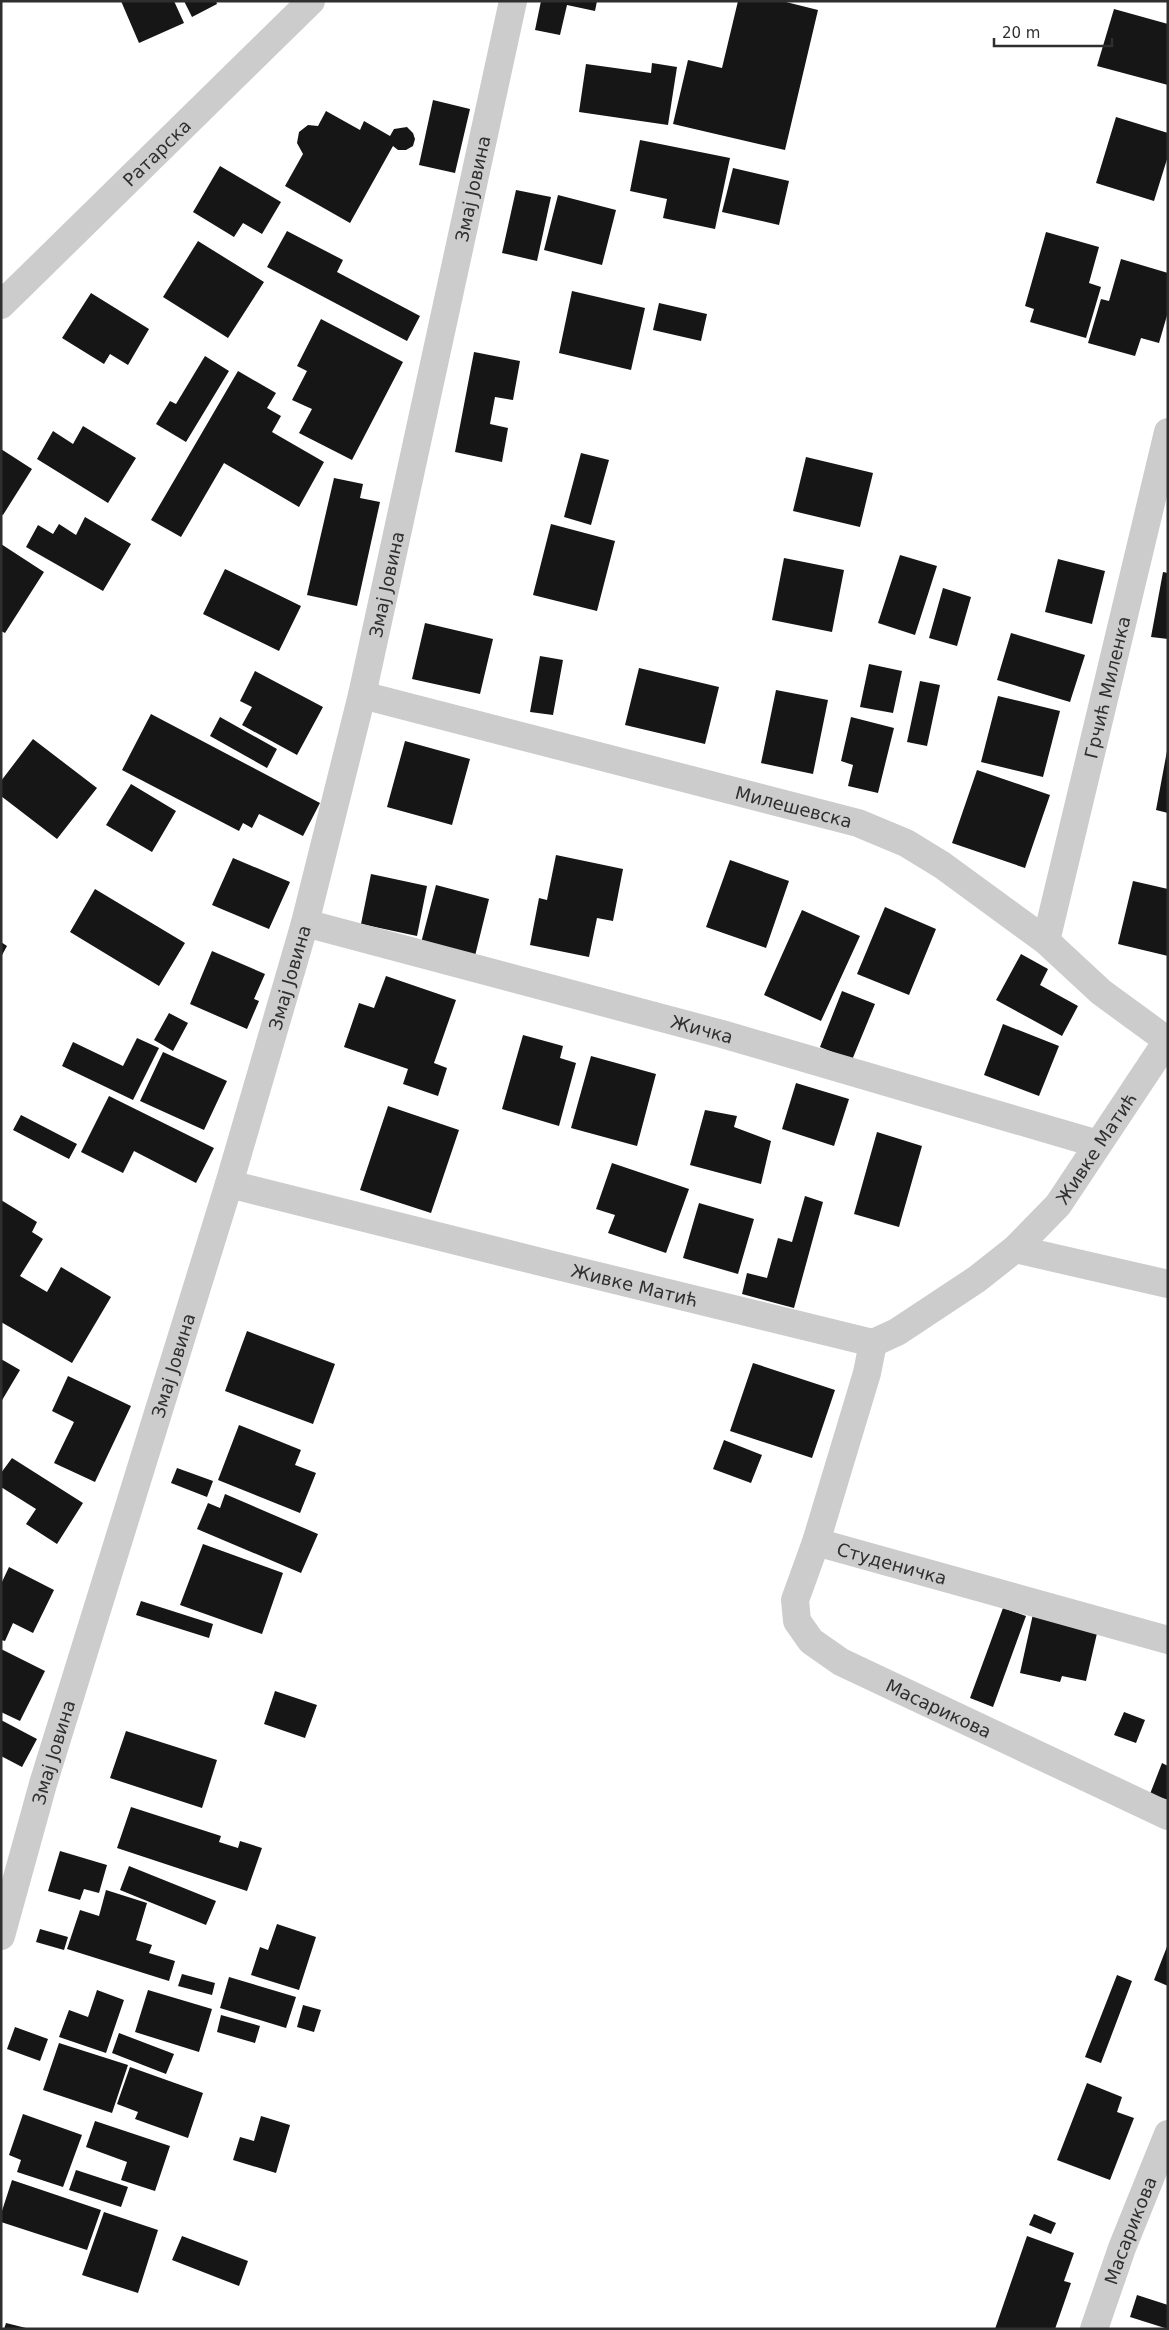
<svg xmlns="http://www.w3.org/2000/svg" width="1169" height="2330" font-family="'DejaVu Sans',sans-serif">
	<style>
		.building { fill: #161616 }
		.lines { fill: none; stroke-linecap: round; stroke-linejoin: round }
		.minor { stroke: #ccc; stroke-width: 28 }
		.labels { text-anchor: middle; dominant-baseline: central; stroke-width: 5; stroke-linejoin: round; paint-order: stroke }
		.street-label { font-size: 18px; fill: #2f2f2f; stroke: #fff }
	</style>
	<rect width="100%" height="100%" fill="#fff"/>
	<path class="building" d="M 121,1 L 174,1 L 184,23 L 139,43 Z
		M 184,1 L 216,1 L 217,4 L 192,17 Z
		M 541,1 L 597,1 L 595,11 L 567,5 L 560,35 L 535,30 Z
		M 738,1 L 782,1 L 818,10 L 785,150 L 673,124 L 688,60 L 722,68 Z
		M 1114,9 L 1168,24 L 1168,85 L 1097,66 Z
		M 652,63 L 677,67 L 668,125 L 579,112 L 586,64 L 651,73 Z
		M 433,100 L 470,109 L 455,173 L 419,165 Z
		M 326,111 L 360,130 L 364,121 L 390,136 L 394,129 L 407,127 L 413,133 L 415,139 L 413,146 L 406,150 L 398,150 L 393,146 L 350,223 L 285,186 L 303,154 L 297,143 L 299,132 L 308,125 L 318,126 Z
		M 1116,117 L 1168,133 L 1168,156 L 1154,201 L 1096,183 Z
		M 640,140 L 730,158 L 715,229 L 663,218 L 667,199 L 630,191 Z
		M 220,166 L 281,202 L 262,234 L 243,223 L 234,237 L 193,212 Z
		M 733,168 L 789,181 L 779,225 L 722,212 Z
		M 516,190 L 551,197 L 537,261 L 502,253 Z
		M 558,195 L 616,210 L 602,265 L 544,250 Z
		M 287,231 L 343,260 L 337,272 L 420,316 L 407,341 L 267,267 Z
		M 1046,232 L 1099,247 L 1089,283 L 1101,287 L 1086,338 L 1030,322 L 1034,309 L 1025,306 Z
		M 198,241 L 264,282 L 228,338 L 163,297 Z
		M 1121,259 L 1168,273 L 1168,312 L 1159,343 L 1141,338 L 1135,356 L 1088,343 L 1101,299 L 1109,301 Z
		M 572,291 L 645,308 L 631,370 L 559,353 Z
		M 91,293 L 149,329 L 128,365 L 110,354 L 104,364 L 62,338 Z
		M 659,303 L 707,314 L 701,341 L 653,330 Z
		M 321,319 L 403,362 L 352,460 L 299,433 L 312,409 L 292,400 L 307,371 L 297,366 Z
		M 474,352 L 520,361 L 513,400 L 495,397 L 490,424 L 508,428 L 502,462 L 455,452 Z
		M 205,356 L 229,371 L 186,442 L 156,424 L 170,401 L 176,404 Z
		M 238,371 L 276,393 L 267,408 L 281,416 L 272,432 L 324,462 L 299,507 L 224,463 L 181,537 L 151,520 Z
		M 83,426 L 136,458 L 108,503 L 37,459 L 53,431 L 73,444 Z
		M 1,449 L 32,469 L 3,515 L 1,514 Z
		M 581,453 L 609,460 L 591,525 L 564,517 Z
		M 806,457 L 873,473 L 860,527 L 793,511 Z
		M 334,478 L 363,484 L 360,498 L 380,502 L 357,606 L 307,595 Z
		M 85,517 L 131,544 L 103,591 L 26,547 L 38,525 L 53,534 L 59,524 L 76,535 Z
		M 551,524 L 615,541 L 597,611 L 533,595 Z
		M 1,544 L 44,572 L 5,633 L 1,631 Z
		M 900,555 L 937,566 L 915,635 L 878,623 Z
		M 784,558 L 844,570 L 832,632 L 772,620 Z
		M 1058,559 L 1105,571 L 1092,624 L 1045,612 Z
		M 225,569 L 301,606 L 279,651 L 203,614 Z
		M 1163,572 L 1168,573 L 1168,639 L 1151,637 Z
		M 943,588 L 971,597 L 957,646 L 929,638 Z
		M 425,623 L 493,639 L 480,694 L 412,679 Z
		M 1011,633 L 1085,655 L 1070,702 L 997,680 Z
		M 540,656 L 563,660 L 553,715 L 530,712 Z
		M 869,664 L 902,671 L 893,713 L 860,707 Z
		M 639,668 L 719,687 L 705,744 L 625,725 Z
		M 255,671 L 323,707 L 297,755 L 242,725 L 252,707 L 240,701 Z
		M 920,681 L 940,685 L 927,746 L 907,742 Z
		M 776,690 L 828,700 L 813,774 L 761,763 Z
		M 998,696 L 1060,711 L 1043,777 L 981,762 Z
		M 151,714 L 320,803 L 303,836 L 259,814 L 252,828 L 243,823 L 239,831 L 122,770 Z
		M 220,717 L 277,749 L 267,768 L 210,736 Z
		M 851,717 L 894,728 L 878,793 L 848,786 L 853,765 L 841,761 Z
		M 33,739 L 97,788 L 57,839 L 1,796 L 1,781 Z
		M 405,741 L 470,759 L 452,825 L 387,807 Z
		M 1167,751 L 1168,751 L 1168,813 L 1156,810 Z
		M 977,770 L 1050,795 L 1025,868 L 952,843 Z
		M 131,784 L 176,811 L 152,852 L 106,825 Z
		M 556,855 L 623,869 L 613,921 L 597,918 L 589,957 L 530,945 L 539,898 L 547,900 Z
		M 233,858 L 290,882 L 269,929 L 212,905 Z
		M 730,860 L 789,881 L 766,948 L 706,927 Z
		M 371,874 L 427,886 L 417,936 L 361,924 Z
		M 1133,881 L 1168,889 L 1168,956 L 1118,944 Z
		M 436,885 L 489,899 L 475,956 L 421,943 Z
		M 95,889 L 185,943 L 159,986 L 70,932 Z
		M 885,907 L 936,929 L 909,995 L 857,974 Z
		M 802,910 L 860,936 L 821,1021 L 764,995 Z
		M 1,942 L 7,946 L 1,957 Z
		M 212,951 L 265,974 L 254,999 L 259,1001 L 247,1029 L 190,1004 Z
		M 1021,954 L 1048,969 L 1040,985 L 1078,1006 L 1062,1036 L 996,1000 Z
		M 386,976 L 456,1000 L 434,1063 L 447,1068 L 438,1096 L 403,1084 L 408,1069 L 344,1047 L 359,1003 L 374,1008 Z
		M 842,991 L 875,1004 L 852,1060 L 820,1047 Z
		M 169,1013 L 188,1023 L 173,1051 L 154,1040 Z
		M 1003,1024 L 1059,1046 L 1039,1096 L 984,1075 Z
		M 523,1035 L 563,1046 L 560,1058 L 576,1063 L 559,1126 L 502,1109 Z
		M 137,1038 L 159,1048 L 133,1100 L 62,1066 L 73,1042 L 123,1066 Z
		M 163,1052 L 227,1081 L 204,1130 L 140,1101 Z
		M 591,1056 L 656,1074 L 637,1146 L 571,1128 Z
		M 796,1083 L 849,1099 L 834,1146 L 782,1129 Z
		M 109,1096 L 214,1148 L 196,1183 L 134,1151 L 123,1173 L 81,1152 Z
		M 388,1106 L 459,1130 L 431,1213 L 360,1190 Z
		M 705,1110 L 737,1116 L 734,1127 L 771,1141 L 761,1184 L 690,1165 Z
		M 21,1115 L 77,1144 L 69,1159 L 13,1130 Z
		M 877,1132 L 922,1146 L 899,1227 L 854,1214 Z
		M 612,1163 L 689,1189 L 666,1253 L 608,1233 L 615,1215 L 596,1209 Z
		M 805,1196 L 823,1202 L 794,1308 L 742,1294 L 747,1273 L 767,1278 L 778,1238 L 792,1242 Z
		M 1,1200 L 37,1222 L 32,1232 L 43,1239 L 20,1276 L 47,1292 L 61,1267 L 111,1297 L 72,1363 L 1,1322 Z
		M 699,1203 L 754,1219 L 738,1274 L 683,1258 Z
		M 247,1331 L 335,1364 L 313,1424 L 225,1391 Z
		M 1,1359 L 20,1370 L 1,1402 Z
		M 753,1363 L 835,1390 L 812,1458 L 730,1431 Z
		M 68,1376 L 131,1406 L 95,1482 L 54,1463 L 74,1422 L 52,1411 Z
		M 239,1425 L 301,1450 L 295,1465 L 316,1473 L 300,1513 L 218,1480 Z
		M 724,1440 L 762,1455 L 751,1483 L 713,1469 Z
		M 12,1458 L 83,1503 L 57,1544 L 26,1524 L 36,1509 L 1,1487 L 1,1473 Z
		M 177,1468 L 213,1481 L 207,1497 L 171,1483 Z
		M 225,1494 L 318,1534 L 301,1573 L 197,1529 L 208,1503 L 220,1508 Z
		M 203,1544 L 283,1573 L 262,1634 L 180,1605 Z
		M 9,1567 L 54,1590 L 33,1633 L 13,1623 L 5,1641 L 1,1640 L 1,1584 Z
		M 141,1601 L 213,1624 L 209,1638 L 136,1615 Z
		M 1003,1608 L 1026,1616 L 993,1707 L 970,1698 Z
		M 1033,1614 L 1098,1629 L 1086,1681 L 1062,1676 L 1060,1682 L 1020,1673 Z
		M 1,1649 L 45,1671 L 20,1721 L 1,1712 Z
		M 275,1691 L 317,1705 L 305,1738 L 264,1724 Z
		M 1124,1712 L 1145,1720 L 1136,1743 L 1114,1735 Z
		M 1,1720 L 37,1739 L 22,1767 L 1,1756 Z
		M 126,1731 L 217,1760 L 202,1808 L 110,1778 Z
		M 1162,1763 L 1168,1766 L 1168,1800 L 1150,1794 Z
		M 131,1807 L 221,1836 L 219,1842 L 238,1848 L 240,1841 L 262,1848 L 247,1891 L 117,1848 Z
		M 60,1851 L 107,1865 L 99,1893 L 84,1889 L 80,1900 L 48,1891 Z
		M 129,1866 L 216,1901 L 206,1925 L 120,1890 Z
		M 106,1890 L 147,1903 L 136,1940 L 152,1945 L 149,1953 L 175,1961 L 169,1981 L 67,1949 L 80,1910 L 99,1916 Z
		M 277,1924 L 316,1937 L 299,1990 L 251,1975 L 260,1947 L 268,1950 Z
		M 40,1929 L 68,1937 L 64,1950 L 36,1942 Z
		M 1168,1944 L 1168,1986 L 1154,1980 Z
		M 182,1974 L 215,1983 L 212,1995 L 178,1986 Z
		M 1117,1975 L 1132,1981 L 1101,2063 L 1085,2057 Z
		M 229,1977 L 296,1997 L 286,2028 L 220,2008 Z
		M 97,1990 L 124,2000 L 106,2053 L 59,2037 L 69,2010 L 88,2017 Z
		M 148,1990 L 212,2009 L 199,2052 L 135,2032 Z
		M 303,2005 L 321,2010 L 314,2032 L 297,2027 Z
		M 221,2015 L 260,2026 L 255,2043 L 217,2032 Z
		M 15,2027 L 48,2039 L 40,2061 L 7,2049 Z
		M 119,2033 L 174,2054 L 166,2074 L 112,2053 Z
		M 59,2043 L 128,2065 L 112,2113 L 43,2090 Z
		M 130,2067 L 203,2093 L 188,2138 L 135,2119 L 138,2112 L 117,2104 Z
		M 1087,2083 L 1122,2097 L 1117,2112 L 1134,2118 L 1110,2180 L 1057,2160 Z
		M 23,2114 L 82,2135 L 63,2187 L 17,2172 L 21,2160 L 9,2155 Z
		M 261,2116 L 290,2125 L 276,2173 L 233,2160 L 240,2137 L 254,2141 Z
		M 95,2121 L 170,2146 L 155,2191 L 121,2180 L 127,2162 L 86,2147 Z
		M 76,2170 L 128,2187 L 121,2207 L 69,2190 Z
		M 12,2180 L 101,2210 L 87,2250 L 1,2222 L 1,2214 Z
		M 104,2212 L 158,2230 L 138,2293 L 82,2275 Z
		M 1034,2214 L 1056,2223 L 1051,2234 L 1029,2225 Z
		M 182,2236 L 248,2261 L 239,2286 L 172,2260 Z
		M 1027,2236 L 1074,2253 L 1064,2281 L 1071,2283 L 1055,2329 L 995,2329 Z
		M 1137,2295 L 1168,2305 L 1168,2329 L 1130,2317 Z
		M 6,2323 L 26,2328 L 25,2329 L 4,2329 Z"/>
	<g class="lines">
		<g class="minor">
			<path id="s1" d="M 1,305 L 311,1"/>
			<path id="s2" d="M 362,695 L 858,823 L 906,843 L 942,865 L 1046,941 L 1101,992 L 1168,1041"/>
			<path id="s3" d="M 305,923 L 722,1034 L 1098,1144"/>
			<path id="s4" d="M 1046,941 L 1168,432"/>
			<path id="s5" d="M 229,1184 L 549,1264 L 873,1343 L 897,1332 L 977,1279 L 1015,1249 L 1058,1205 L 1167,1041"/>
			<path d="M 1015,1249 L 1168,1284"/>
			<path id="s6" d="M 873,1343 L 867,1373 L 816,1542 L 1168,1640"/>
			<path id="s7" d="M 816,1542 L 795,1600 L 797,1621 L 811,1641 L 841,1662 L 1168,1816"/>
			<path id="s8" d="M 1,1936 L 43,1784 L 229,1184 L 305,923 L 362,695 L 513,1"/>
			<path id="s9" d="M 1094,2329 L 1122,2248 L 1168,2134"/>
		</g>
	</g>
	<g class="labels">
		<g class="street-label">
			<text stroke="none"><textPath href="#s1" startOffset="218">Ратарска</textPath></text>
			<text stroke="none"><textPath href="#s8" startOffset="1811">Змај Јовина</textPath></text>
			<text stroke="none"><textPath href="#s8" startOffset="1406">Змај Јовина</textPath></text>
			<text stroke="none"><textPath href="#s4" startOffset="261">Грчић Миленка</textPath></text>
			<text stroke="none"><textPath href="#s2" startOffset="446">Милешевска</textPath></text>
			<text stroke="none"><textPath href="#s8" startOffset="1001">Змај Јовина</textPath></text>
			<text stroke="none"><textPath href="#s3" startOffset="411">Жичка</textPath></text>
			<text stroke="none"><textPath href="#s5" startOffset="964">Живке Матић</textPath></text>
			<text stroke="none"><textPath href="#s5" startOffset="418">Живке Матић</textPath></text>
			<text stroke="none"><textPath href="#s8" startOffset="596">Змај Јовина</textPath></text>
			<text stroke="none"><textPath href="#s6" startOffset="286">Студеничка</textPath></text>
			<text stroke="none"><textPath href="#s7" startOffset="252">Масарикова</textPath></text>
			<text stroke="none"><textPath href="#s8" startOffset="191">Змај Јовина</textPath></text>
			<text stroke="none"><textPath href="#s9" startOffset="105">Масарикова</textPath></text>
		</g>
	</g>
	<rect width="1169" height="2330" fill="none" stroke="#2f2f2f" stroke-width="5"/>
	<path d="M994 38v8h118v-8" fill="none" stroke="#2f2f2f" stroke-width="2.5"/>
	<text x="1002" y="38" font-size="15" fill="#2f2f2f" stroke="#ffffff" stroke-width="4" paint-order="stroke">20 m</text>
</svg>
